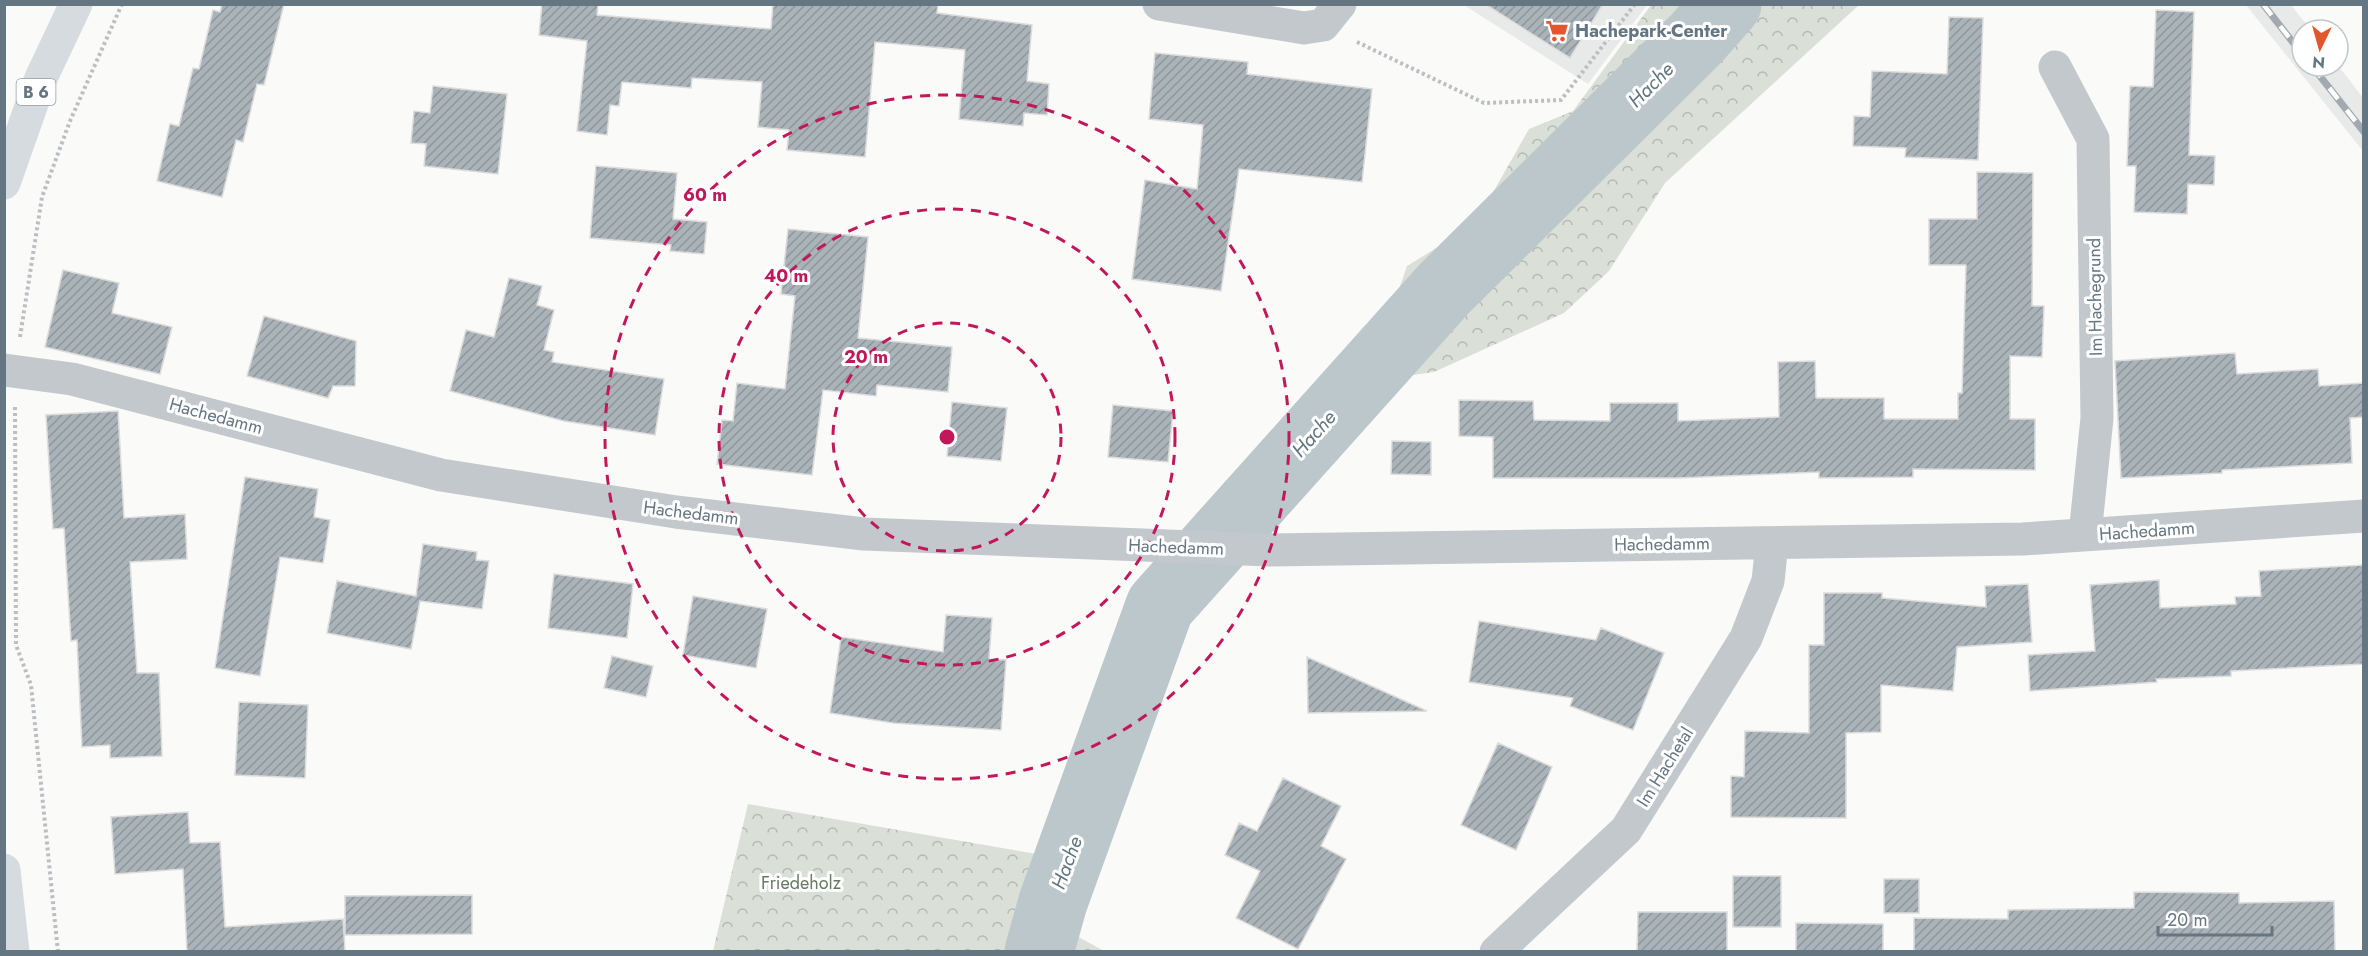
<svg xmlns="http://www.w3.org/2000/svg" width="2368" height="956" font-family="Jost,sans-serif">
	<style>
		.built { fill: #e8e9e9 }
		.forest { fill: url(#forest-crowns) }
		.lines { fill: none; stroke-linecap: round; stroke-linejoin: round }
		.river { stroke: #bbc7cb; stroke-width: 69 }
		.building { fill: url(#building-hatch); stroke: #dcdcda; stroke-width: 1.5 }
		.path { stroke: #bbbfc2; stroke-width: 4; stroke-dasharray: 3 3; stroke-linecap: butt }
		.minor { stroke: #c3c8cc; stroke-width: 33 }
		.major { stroke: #d6dbdf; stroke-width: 33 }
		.rail-casing { stroke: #a2aab0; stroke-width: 7 }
		.rail { stroke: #fff; stroke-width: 4.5; stroke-dasharray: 14; stroke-linecap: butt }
		.ring { fill: none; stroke: #c2185b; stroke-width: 3; stroke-dasharray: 10 8 }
		.labels { text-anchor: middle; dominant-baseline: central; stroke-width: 6; stroke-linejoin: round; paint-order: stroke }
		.shield { fill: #fff; stroke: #939fa8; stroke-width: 1.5 }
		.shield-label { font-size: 16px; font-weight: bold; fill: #657683 }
		.poi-label { font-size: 18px; font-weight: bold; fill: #657683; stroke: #fff; text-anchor: start }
		.street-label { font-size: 18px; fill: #657683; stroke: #fff }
		.park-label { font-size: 18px; fill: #687a64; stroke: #fff }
		.water-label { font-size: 20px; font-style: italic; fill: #60757c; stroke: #fff }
		.centre { fill: #c2185b; stroke: #fff; stroke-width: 3 }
		.ring-label { font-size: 18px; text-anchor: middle; font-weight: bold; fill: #c2185b; stroke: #fff; stroke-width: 6; stroke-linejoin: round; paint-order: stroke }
	</style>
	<defs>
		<pattern id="forest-crowns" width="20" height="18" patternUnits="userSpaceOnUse" patternTransform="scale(1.5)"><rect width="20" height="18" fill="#dadfd7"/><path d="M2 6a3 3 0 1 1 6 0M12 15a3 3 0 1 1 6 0" fill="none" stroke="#b4b9b4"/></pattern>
		<pattern id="building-hatch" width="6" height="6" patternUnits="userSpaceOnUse" patternTransform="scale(1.5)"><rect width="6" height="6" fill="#aab3b9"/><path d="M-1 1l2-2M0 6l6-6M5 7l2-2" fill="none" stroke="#8e969c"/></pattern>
	</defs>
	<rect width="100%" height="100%" fill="#fafaf8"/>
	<path class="built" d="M 1464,5 L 1647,5 L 1588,84 Z
		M 2246,5 L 2291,5 L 2311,30 L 2302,30 L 2302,66 L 2338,65 L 2363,98 L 2363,151 Z"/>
	<path class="forest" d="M 1651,5 L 1859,5 L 1665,183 L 1609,271 L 1564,313 L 1434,372 L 1367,382 L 1407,266 L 1475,224 L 1529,129 L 1573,111 Z
		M 748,804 L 1054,857 L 1053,923 L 1104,951 L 713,951 Z"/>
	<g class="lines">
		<path class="river" d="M 1039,952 L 1053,902 L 1160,606 L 1444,289 L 1697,38 L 1727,4"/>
	</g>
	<path class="building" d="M 222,4 L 284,4 L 264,85 L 257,84 L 243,142 L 236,140 L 222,197 L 157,181 L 170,124 L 179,126 L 193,68 L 199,69 L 213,10 L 220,12 Z
		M 542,4 L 598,4 L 597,15 L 771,29 L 773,4 L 938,4 L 937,13 L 1032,25 L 1027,81 L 1049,84 L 1047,115 L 1024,113 L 1023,126 L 959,119 L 965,50 L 875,42 L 865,157 L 787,150 L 789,130 L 758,127 L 762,82 L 692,78 L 691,88 L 622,82 L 619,106 L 610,105 L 607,135 L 577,131 L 587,41 L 539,35 Z
		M 1485,4 L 1603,4 L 1570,58 Z
		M 2156,10 L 2194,12 L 2189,155 L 2215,156 L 2214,185 L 2188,184 L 2187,214 L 2134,212 L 2136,166 L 2127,166 L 2130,86 L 2153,87 Z
		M 1949,17 L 1983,18 L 1978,160 L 1905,157 L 1906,148 L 1853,146 L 1854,116 L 1870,117 L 1872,71 L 1947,74 Z
		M 1155,53 L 1248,62 L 1247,74 L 1372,89 L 1362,182 L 1239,169 L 1221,291 L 1132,279 L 1145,180 L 1197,189 L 1203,125 L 1149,119 Z
		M 433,86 L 507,94 L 498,174 L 424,166 L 426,144 L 411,143 L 414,111 L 430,113 Z
		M 596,166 L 677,173 L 673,219 L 707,222 L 704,254 L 670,251 L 671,245 L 590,238 Z
		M 1977,172 L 2033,173 L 2032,306 L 2044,306 L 2042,357 L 2010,356 L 2010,419 L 2035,419 L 2035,470 L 1913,469 L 1913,477 L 1819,478 L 1819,472 L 1677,478 L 1493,478 L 1493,437 L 1459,436 L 1459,400 L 1533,401 L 1534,420 L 1610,421 L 1610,403 L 1678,403 L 1678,421 L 1779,417 L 1778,362 L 1815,361 L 1816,398 L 1884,398 L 1884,419 L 1958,419 L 1958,393 L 1962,393 L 1966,265 L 1929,265 L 1929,219 L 1977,219 Z
		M 788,229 L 868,237 L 858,338 L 952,347 L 948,392 L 877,385 L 876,396 L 823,390 L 812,475 L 717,464 L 722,420 L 733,421 L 737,383 L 785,389 L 795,296 L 781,294 Z
		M 63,270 L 119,283 L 112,313 L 172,327 L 160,374 L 45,347 Z
		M 509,278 L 542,286 L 537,305 L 554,310 L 544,350 L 554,352 L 552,362 L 664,379 L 655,435 L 564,421 L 450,391 L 466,330 L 494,337 Z
		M 264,316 L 356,341 L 355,386 L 333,386 L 328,398 L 247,376 Z
		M 2235,353 L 2237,374 L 2318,369 L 2319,386 L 2364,383 L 2364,417 L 2350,418 L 2352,463 L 2222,470 L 2222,473 L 2121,478 L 2115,361 Z
		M 952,402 L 1007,408 L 1001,461 L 947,456 Z
		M 1113,405 L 1173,411 L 1168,462 L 1108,457 Z
		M 118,411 L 124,518 L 185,514 L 187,559 L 130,562 L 137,673 L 159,673 L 162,756 L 110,758 L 110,745 L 82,747 L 77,640 L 71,641 L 64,528 L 53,529 L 46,415 Z
		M 1392,441 L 1431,442 L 1431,475 L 1391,474 Z
		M 245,477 L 318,489 L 314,517 L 330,520 L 323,563 L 280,557 L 260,676 L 215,668 Z
		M 423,544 L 477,552 L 476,560 L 489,561 L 482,609 L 420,601 L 411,649 L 327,633 L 337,581 L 416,596 Z
		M 2364,565 L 2364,664 L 2231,671 L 2231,676 L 2156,679 L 2157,682 L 2030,691 L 2028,655 L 2095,651 L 2090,585 L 2159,580 L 2160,608 L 2236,604 L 2235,597 L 2261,596 L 2259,571 Z
		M 554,574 L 633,584 L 627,638 L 548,628 Z
		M 2028,584 L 2032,642 L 1957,647 L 1953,691 L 1881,685 L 1881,732 L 1846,733 L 1846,818 L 1731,817 L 1731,776 L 1744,777 L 1745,731 L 1809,733 L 1809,645 L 1824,645 L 1824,593 L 1882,593 L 1882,598 L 1986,607 L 1985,586 Z
		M 693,596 L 767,609 L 756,668 L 683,655 Z
		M 946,615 L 992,618 L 989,659 L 1006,660 L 1001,730 L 893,723 L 830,713 L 841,637 L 943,652 Z
		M 1479,621 L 1596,640 L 1601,628 L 1664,653 L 1633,730 L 1570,706 L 1573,698 L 1469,682 Z
		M 612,656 L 653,666 L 646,697 L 604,688 Z
		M 1307,657 L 1427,711 L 1308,713 Z
		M 239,702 L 308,705 L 305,778 L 235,775 Z
		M 1498,743 L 1552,767 L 1516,850 L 1461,825 Z
		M 1283,778 L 1341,806 L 1321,846 L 1346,859 L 1298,949 L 1236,918 L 1260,871 L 1225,855 L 1239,823 L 1257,831 Z
		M 188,812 L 190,843 L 220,842 L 225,927 L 343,919 L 345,951 L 187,951 L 183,869 L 115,874 L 111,817 Z
		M 1733,876 L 1781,876 L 1781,927 L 1733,927 Z
		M 1884,879 L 1919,879 L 1919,913 L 1884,913 Z
		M 2134,892 L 2239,893 L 2239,903 L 2334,901 L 2335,951 L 1914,951 L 1914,918 L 2008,919 L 2008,910 L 2134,908 Z
		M 472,895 L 472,934 L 345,935 L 345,896 Z
		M 1638,912 L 1727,912 L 1727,951 L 1637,951 Z
		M 1796,923 L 1883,924 L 1883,951 L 1796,951 Z"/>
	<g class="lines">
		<path class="path" d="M 1357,42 L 1484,103 L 1561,100 L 1635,4
			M 20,337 L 42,197 L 70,121 L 122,4
			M 15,407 L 16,645 L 31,685 L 58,952"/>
		<path class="minor" d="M 1159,4 L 1304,28 L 1323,25 L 1340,4
			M 2055,67 L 2093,139 L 2097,418 L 2085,535
			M 4,370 L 72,379 L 441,475 L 676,512 L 864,534 L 1269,550 L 2023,539 L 2364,516
			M 1496,952 L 1626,830 L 1746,638 L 1768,581 L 1772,543"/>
		<path class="major" d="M 4,183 L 41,78 L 76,4
			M 4,870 L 13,952"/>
		<g class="rail-casing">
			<path id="rail" d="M 2263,4 L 2302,54
				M 2312,66 L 2364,132"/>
		</g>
		<use href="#rail" class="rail"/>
	</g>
	<g class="ring">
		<circle cx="947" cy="437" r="114"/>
		<circle cx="947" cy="437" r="228"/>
		<circle cx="947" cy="437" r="342"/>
	</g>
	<defs>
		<g id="supermarket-bare" transform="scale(1.8)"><path d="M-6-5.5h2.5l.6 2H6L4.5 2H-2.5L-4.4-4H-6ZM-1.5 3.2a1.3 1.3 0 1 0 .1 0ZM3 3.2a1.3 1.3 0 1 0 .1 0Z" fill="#e4572e" stroke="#fff" stroke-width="2.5" paint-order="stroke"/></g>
	</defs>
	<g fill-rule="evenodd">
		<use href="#supermarket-bare" x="1557" y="31"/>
	</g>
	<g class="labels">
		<rect class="shield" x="16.5" y="79" width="39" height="26" rx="4.5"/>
		<g class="shield-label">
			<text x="36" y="92">B 6</text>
		</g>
		<g class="poi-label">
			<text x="1575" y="31">Hachepark-Center</text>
		</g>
		<g class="street-label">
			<text transform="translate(2095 297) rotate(-91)">Im Hachegrund</text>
			<text transform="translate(216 416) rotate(15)">Hachedamm</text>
			<text transform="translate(691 513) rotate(7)">Hachedamm</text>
			<text transform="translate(2147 531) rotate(-4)">Hachedamm</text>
			<text transform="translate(1662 544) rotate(-1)">Hachedamm</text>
			<text transform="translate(1176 547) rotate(2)">Hachedamm</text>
			<text transform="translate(1665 767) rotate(-58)">Im Hachetal</text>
		</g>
		<g class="park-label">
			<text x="801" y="883">Friedeholz</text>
		</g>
		<g class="water-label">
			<text transform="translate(1651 85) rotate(-45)">Hache</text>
			<text transform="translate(1314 434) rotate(-48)">Hache</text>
			<text transform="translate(1067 863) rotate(-70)">Hache</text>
		</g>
	</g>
	<circle cx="947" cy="437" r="9" class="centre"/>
	<g class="ring-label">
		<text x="705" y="201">60 m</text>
		<text x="786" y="282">40 m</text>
		<text x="866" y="363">20 m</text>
	</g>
	<rect width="2368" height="956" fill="none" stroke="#657683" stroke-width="12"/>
	<g transform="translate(2320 48) rotate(185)"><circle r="28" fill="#ffffff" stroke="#c1c8cd" stroke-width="1.5"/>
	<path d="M0-4.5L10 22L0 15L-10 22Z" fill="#e4572e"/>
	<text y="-9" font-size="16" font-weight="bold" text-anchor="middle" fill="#657683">N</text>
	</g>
	<path d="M2158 926v9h114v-9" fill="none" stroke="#657683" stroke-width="3"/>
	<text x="2167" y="926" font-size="18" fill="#657683" stroke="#ffffff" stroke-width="4.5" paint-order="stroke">20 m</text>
</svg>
